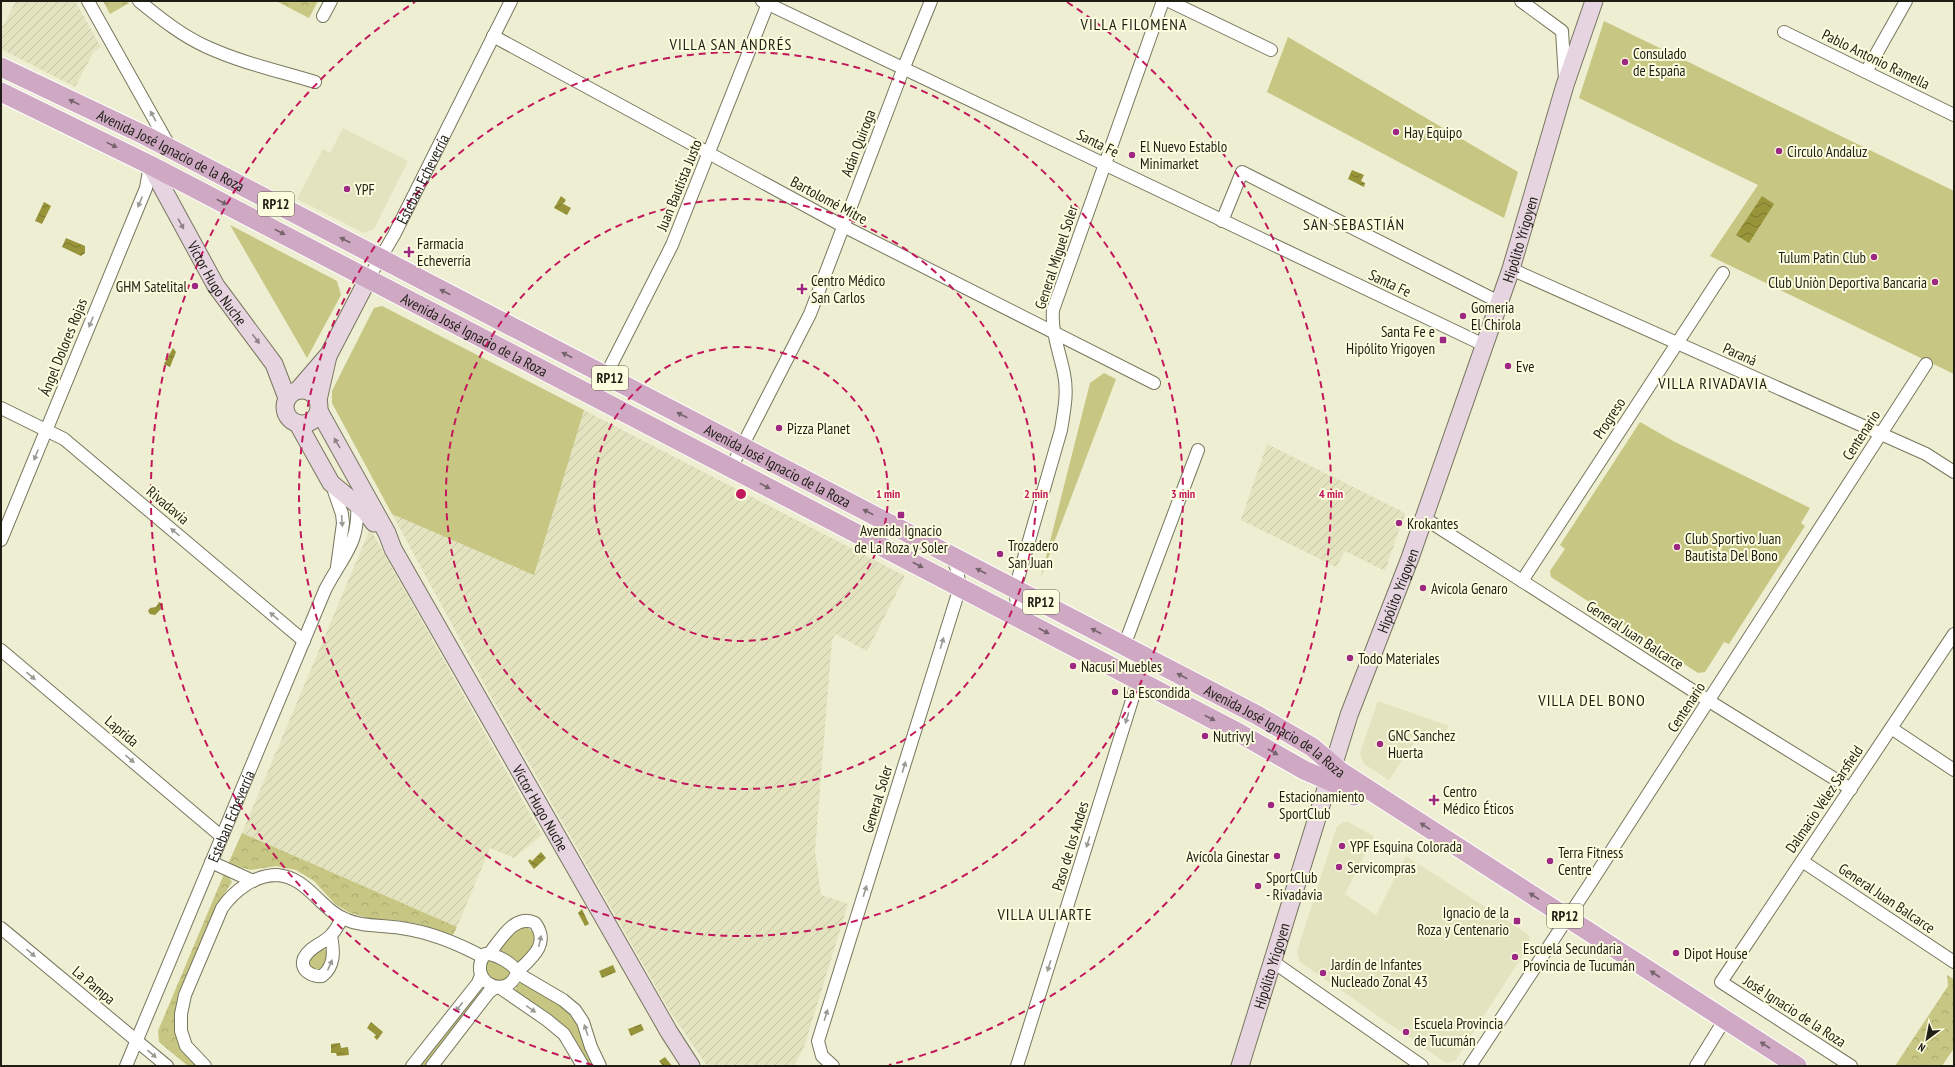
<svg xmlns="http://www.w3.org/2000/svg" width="1955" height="1067" font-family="'PT Sans Narrow',sans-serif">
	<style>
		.built { fill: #e3e3bf }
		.industrial { fill: url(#industrial-furrows) }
		.grass { fill: #c7c682 }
		.park { fill: url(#park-crowns) }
		.water { fill: url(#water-waves) }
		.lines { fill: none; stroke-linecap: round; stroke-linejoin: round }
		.street-casing { stroke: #77775e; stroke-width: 14 }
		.secondary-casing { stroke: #77775e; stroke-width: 19 }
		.primary-casing { stroke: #fff; stroke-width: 21 }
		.street { stroke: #fff; stroke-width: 12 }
		.secondary { stroke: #e7d4e1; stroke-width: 17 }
		.primary { stroke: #cfa9c4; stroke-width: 19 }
		.oneway { fill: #76646c }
		.oneway2 { fill: #9a9a95 }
		.oneway3 { fill: #8d8285 }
		.ring { fill: none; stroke: #c2185b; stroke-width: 2; stroke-dasharray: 7 5 }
		.poi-dot { fill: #9d2882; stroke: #fcfcdf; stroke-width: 1.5 }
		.labels { text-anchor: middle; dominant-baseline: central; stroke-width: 4; stroke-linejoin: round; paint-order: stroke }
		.shield { fill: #fcfcdf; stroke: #616151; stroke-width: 1 }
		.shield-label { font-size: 14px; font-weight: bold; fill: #1e1e14 }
		.poi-label { font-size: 15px; fill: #1e1e14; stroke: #fcfcdf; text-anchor: start }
		.street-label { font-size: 15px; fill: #1e1e14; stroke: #fcfcdf }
		.neighbourhood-label { font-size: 16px; letter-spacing: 1px; fill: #1e1e14; stroke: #fcfcdf }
		.centre { fill: #c2185b; stroke: #fcfcdf; stroke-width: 2 }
		.ring-label { font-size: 12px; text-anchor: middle; font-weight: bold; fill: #c2185b; stroke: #fcfcdf; stroke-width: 4; stroke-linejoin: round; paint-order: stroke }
	</style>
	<defs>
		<pattern id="industrial-furrows" width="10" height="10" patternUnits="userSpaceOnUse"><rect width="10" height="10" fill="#e3e3bf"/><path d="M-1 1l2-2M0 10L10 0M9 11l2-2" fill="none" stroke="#c2c2a3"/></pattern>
		<pattern id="park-crowns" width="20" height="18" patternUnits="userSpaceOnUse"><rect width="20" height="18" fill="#c7c682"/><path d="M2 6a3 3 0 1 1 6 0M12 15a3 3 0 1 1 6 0" fill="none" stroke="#aaaa6f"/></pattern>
		<pattern id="water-waves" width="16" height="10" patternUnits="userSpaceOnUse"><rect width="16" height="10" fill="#979439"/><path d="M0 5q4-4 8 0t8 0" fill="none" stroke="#7b782f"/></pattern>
	</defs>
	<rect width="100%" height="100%" fill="#eeeed2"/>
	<path class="built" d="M 343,128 L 408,161 L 374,229 L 364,233 L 297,199 L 323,149 L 330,153 Z
		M 1378,701 L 1449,726 L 1439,742 L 1419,735 L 1389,780 L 1364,764 L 1360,753 Z
		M 1346,821 L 1374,836 L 1345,894 L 1376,915 L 1406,856 L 1529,935 L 1530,944 L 1455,1061 L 1446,1063 L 1300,962 L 1297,952 L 1337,826 Z"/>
	<path class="industrial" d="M 16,1 L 75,1 L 101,47 L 94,51 L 75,87 L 1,49 L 1,30 Z
		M 382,306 L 905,576 L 867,651 L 835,634 L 832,640 L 815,851 L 821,895 L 848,904 L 804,1047 L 794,1066 L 707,1066 L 669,1010 L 488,691 L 332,403 L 332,391 L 374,308 Z
		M 1267,444 L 1405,513 L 1385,571 L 1345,551 L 1336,567 L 1241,520 Z
		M 370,529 L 542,835 L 514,858 L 490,848 L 457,927 L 242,833 Z"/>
	<path class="grass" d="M 1604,21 L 1954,191 L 1954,374 L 1710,256 L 1758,185 L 1579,98 Z
		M 1288,37 L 1518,172 L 1504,218 L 1267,92 Z
		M 230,225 L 337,281 L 341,295 L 307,358 Z
		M 382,306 L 584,410 L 534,575 L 392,514 L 332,403 L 332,391 L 374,308 Z
		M 1104,373 L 1116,379 L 1041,577 L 1090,383 Z
		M 1640,422 L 1675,442 L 1810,508 L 1801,523 L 1805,526 L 1729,644 L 1724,642 L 1705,672 L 1698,673 L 1551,577 L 1550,571 L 1565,549 L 1560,545 Z
		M 525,926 L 534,933 L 534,944 L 519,965 L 499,950 L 514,931 Z
		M 323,949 L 328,951 L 326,964 L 319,971 L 312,969 L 309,965 C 309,956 316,953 323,949 Z
		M 490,959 L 509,969 L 511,974 L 499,983 L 487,977 L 486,965 Z
		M 521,982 L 525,982 L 574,1015 L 595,1066 L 588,1066 L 515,992 L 516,987 Z
		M 479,991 L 482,991 L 482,994 L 425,1066 L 419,1066 Z"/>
	<path class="park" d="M 103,1 L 127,1 L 129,3 L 110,14 Z
		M 276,1 L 318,1 L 309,18 Z
		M 242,833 L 457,927 L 453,935 L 419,924 L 396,920 L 372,919 L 350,913 L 335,904 L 314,881 L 296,870 L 276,866 L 251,870 L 228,864 Z
		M 224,874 L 229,877 L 232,882 L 217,905 L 179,994 C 170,1021 176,1047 197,1066 L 188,1066 L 159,1042 L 158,1031 Z
		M 1947,975 L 1954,979 L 1954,1048 L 1942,1066 L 1895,1066 L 1948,986 Z"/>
	<path class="water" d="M 1352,170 L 1364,175 L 1361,181 L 1365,183 L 1364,187 L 1348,179 Z
		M 561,196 L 566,200 L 564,203 L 562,203 L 571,208 L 567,215 L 554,208 Z
		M 1762,196 L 1774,204 L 1749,243 L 1736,235 Z
		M 44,202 L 51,206 L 42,224 L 35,221 Z
		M 66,238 L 85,246 L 85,253 L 81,256 L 62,247 Z
		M 173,348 L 176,352 L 170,367 L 164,364 Z
		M 159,602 L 163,604 L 162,608 L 155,615 L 150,614 L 148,611 L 150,608 L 156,607 Z
		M 541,852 L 546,858 L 534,869 L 528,861 L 530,859 L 532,861 Z
		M 582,909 L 589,924 L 585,926 L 578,913 Z
		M 613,965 L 616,972 L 602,978 L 599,971 Z
		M 371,1022 L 383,1032 L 377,1040 L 374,1037 L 376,1035 L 367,1028 Z
		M 641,1024 L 644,1030 L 631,1036 L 628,1029 Z
		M 340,1043 L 341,1048 L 348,1047 L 349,1055 L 337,1056 L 336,1053 L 331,1053 L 331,1044 Z
		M 665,1057 L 672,1066 L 663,1066 L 659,1061 Z"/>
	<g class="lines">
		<g class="street-casing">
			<g id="street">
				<path d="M 88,1 L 171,149"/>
				<path d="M 139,1 C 160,18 182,36 207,47 C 242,63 279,71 315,82"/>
				<path d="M 762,1 L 1484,345"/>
				<path d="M 1169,1 L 1271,50"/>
				<path d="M 1521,1 L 1562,31 L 1565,79"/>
				<path d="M 323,16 L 331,1"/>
				<path d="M 1784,32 L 1954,115"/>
				<path d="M 493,36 L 843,226 L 1154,383"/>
				<path d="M 1866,72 L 1906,1"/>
				<path d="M 1222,221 L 1242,172 L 1499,302"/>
				<path d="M 1511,269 L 1926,454 L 1954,472"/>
				<path id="s1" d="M 368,279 L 394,235 L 511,1"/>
				<path d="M 606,375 L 672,245 L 769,1"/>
				<path d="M 1,408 L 64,439 L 304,641"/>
				<path d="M 731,468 L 810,314 L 904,67 L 931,1"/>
				<path d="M 332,485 L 342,514 L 343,523 L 337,567"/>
				<path d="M 1424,518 L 1709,701 L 1851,789"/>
				<path d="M 1,540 L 146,188 L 150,165"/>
				<path d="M 1522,581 L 1723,273"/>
				<path d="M 1025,620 L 1017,605 L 1015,589 L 1061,430 C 1064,411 1068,393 1064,374 C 1060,353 1051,332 1053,310 L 1163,1"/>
				<path d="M 1124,646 L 1198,450"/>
				<path d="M 1,650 L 222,837"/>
				<path d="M 1891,728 L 1954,770"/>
				<path d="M 1802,861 L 1954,962"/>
				<path d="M 211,862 L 253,881"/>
				<path d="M 1,928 L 167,1066"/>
				<path d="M 331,936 C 334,951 335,966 322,976 C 312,977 299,970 304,958 C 311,945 324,944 332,934 C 336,930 339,924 342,918"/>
				<path d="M 485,954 C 494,953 515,964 517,973 C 506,1002 466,980 485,954 Z"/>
				<path d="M 489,954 C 501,939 515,913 535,923 C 550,943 533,957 518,971"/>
				<path d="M 1272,961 L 1422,1066"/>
				<path d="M 517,973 L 563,1000 L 575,1010 L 583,1022 L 591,1047 L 600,1066"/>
				<path d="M 499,987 L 547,1020 L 564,1034 L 583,1066"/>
				<path id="s2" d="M 126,1066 L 325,590 C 344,553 360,545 357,500"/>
				<path d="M 205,1066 L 186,1046 L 181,1031 L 181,1014 L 185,995 L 222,908 C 234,891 254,875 277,875 C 308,877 320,910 347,920 C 363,927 383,925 401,928 C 430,932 457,943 483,957"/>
				<path d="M 412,1066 L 478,983 L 481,975"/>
				<path d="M 432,1066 L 489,992 L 496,987"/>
				<path d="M 833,1066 L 822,1056 L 818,1041 L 960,587 L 957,570 L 952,556"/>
				<path d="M 1017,1066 L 1138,681"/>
				<path d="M 1470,1066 L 1586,890 L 1926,364"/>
				<path d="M 1696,1066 L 1725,1019"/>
				<path d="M 1851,1066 L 1721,982 L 1954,634"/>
			</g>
		</g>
		<g class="secondary-casing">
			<g id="secondary">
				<path id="s3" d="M 150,165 L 216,286 L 274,364 L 287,398"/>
				<circle cx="302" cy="407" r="17"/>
				<path d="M 298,390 L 329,354 L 368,279"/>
				<path d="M 318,400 L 328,356"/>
				<path id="s4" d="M 319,411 L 387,533 L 393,549 L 669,1032 L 691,1066"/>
				<path d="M 298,424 L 331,483 L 365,511 L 374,523"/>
				<path id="s5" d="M 1240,1066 L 1349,715 L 1410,558 L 1511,269 L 1565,85 L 1594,1"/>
			</g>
		</g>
		<g class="primary-casing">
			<g id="primary">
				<path id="s6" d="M 1,67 L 146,136 L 1257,715 L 1312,747 L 1340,771 L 1797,1066"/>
				<path id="s7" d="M 1,92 L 150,165 L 1239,733 L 1304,770 L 1334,783 L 1354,796"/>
			</g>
		</g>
		<use href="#street" class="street"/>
		<use href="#secondary" class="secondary"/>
		<use href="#primary" class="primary"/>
	</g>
	<defs><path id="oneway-solid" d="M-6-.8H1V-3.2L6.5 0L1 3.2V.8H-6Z"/></defs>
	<g class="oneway">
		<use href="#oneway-solid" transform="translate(74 102) rotate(-154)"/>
		<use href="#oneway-solid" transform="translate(112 145) rotate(26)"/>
		<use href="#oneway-solid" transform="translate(222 202) rotate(28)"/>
		<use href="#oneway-solid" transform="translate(280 232) rotate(28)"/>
		<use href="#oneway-solid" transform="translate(345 240) rotate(-153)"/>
		<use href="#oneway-solid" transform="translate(445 292) rotate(-153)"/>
		<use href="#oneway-solid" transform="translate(567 355) rotate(-153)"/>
		<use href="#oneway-solid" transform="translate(682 415) rotate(-153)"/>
		<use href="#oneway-solid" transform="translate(765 486) rotate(28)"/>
		<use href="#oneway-solid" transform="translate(868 512) rotate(-152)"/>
		<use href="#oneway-solid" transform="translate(918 565) rotate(28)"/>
		<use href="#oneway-solid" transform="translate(981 571) rotate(-152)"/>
		<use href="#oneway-solid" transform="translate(1044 631) rotate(28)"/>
		<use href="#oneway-solid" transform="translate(1096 631) rotate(-152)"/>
		<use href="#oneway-solid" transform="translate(1182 676) rotate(-152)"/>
		<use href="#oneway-solid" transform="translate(1210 718) rotate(28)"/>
		<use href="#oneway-solid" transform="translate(1273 752) rotate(30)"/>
		<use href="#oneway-solid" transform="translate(1425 826) rotate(-147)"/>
		<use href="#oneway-solid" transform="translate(1534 896) rotate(-147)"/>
		<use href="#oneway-solid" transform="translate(1655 974) rotate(-147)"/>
		<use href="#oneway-solid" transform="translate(1765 1045) rotate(-147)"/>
	</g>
	<g class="oneway2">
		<use href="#oneway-solid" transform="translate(153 116) rotate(-119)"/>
		<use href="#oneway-solid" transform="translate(140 202) rotate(113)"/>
		<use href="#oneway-solid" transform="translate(91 322) rotate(112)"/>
		<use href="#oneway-solid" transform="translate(36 455) rotate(112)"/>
		<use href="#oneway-solid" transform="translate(342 521) rotate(86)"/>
		<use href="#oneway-solid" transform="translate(175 532) rotate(-140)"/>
		<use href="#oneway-solid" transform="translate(274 616) rotate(-140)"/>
		<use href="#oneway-solid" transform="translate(942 643) rotate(-73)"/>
		<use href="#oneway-solid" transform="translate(31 676) rotate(40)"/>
		<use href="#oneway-solid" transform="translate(1127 718) rotate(107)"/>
		<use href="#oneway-solid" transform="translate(130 759) rotate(40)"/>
		<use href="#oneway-solid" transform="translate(904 767) rotate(-73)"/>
		<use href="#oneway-solid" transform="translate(1088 842) rotate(107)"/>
		<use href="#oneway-solid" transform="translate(865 891) rotate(-73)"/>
		<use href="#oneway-solid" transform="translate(540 941) rotate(-78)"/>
		<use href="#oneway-solid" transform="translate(31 953) rotate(40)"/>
		<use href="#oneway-solid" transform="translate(330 965) rotate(-66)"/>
		<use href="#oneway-solid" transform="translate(1049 966) rotate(107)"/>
		<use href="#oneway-solid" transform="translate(459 1007) rotate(128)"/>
		<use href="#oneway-solid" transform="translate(531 1009) rotate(35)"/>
		<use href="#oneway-solid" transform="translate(826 1015) rotate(-73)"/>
		<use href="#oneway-solid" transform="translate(586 1030) rotate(-108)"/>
		<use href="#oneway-solid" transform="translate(152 1054) rotate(40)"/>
	</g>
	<g class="oneway3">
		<use href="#oneway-solid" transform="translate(181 224) rotate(61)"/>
		<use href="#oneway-solid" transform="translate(256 339) rotate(53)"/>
		<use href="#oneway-solid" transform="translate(337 443) rotate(-120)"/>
	</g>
	<g class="ring">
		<circle cx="741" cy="494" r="147"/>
		<circle cx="741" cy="494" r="295"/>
		<circle cx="741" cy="494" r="442"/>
		<path d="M593 1065A590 590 0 0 1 415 2M1067 2A590 590 0 0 1 889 1065"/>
	</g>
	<g class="poi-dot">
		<circle cx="1625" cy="62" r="4"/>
		<circle cx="1396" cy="132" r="4"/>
		<circle cx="1779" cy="151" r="4"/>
		<circle cx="1132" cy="155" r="4"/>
		<circle cx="347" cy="189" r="4"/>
		<path d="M407 246h4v4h4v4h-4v4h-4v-4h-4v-4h4z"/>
		<circle cx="1874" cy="257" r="4"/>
		<circle cx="1935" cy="282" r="4"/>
		<circle cx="195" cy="286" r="4"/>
		<path d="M800 283h4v4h4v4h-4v4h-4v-4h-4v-4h4z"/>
		<circle cx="1463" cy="316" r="4"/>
		<rect x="1439" y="336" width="8" height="8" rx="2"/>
		<circle cx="1508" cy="366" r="4"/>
		<circle cx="779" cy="428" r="4"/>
		<rect x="897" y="511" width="8" height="8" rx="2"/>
		<circle cx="1399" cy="523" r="4"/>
		<circle cx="1677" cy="547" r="4"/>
		<circle cx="1000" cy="554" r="4"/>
		<circle cx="1423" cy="588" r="4"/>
		<circle cx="1350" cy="658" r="4"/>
		<circle cx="1073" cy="666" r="4"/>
		<circle cx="1115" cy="692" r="4"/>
		<circle cx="1205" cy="736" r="4"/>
		<circle cx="1380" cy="744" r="4"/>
		<path d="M1432 794h4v4h4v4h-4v4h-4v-4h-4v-4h4z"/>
		<circle cx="1271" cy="805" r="4"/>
		<circle cx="1342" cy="846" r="4"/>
		<circle cx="1277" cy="856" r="4"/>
		<circle cx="1550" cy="861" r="4"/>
		<circle cx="1339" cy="867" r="4"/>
		<circle cx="1258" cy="886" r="4"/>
		<rect x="1513" y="917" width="8" height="8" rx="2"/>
		<circle cx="1676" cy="953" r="4"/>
		<circle cx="1515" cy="957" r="4"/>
		<circle cx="1323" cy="973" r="4"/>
		<circle cx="1406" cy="1032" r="4"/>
	</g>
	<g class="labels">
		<g class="shield">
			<rect x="258" y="192" width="36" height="24" rx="3"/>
			<rect x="592" y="366" width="36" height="24" rx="3"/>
			<rect x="1023" y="590" width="36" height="24" rx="3"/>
			<rect x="1547" y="904" width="36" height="24" rx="3"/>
		</g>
		<g class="shield-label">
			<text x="276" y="204">RP12</text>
			<text x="610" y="378">RP12</text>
			<text x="1041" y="602">RP12</text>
			<text x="1565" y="916">RP12</text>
		</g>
		<g class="poi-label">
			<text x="1633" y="53">Consulado<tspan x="1633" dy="17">de España</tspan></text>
			<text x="1404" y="132">Hay Equipo</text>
			<text x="1140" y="146">El Nuevo Establo<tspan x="1140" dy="17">Minimarket</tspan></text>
			<text x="1787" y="151">Circulo Andaluz</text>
			<text x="355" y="189">YPF</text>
			<text x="417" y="243">Farmacia<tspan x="417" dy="17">Echeverría</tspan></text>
			<text x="1866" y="257" text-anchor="end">Tulum Patìn Club</text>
			<text x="811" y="280">Centro Médico<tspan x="811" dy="17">San Carlos</tspan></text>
			<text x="1927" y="282" text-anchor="end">Club Uniòn Deportiva Bancaria</text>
			<text x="187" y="286" text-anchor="end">GHM Satelital</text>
			<text x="1471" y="307">Gomeria<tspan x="1471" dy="17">El Chirola</tspan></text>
			<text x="1435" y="331" text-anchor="end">Santa Fe e<tspan x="1435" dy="17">Hipólito Yrigoyen</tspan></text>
			<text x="1516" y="366">Eve</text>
			<text x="787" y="428">Pizza Planet</text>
			<text x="1407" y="523">Krokantes</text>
			<text x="901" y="530" text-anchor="middle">Avenida Ignacio<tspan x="901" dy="17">de La Roza y Soler</tspan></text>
			<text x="1685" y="538">Club Sportivo Juan<tspan x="1685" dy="17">Bautista Del Bono</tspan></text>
			<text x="1008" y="545">Trozadero<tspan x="1008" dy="17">San Juan</tspan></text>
			<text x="1431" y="588">Avícola Genaro</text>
			<text x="1358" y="658">Todo Materiales</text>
			<text x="1081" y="666">Nacusi Muebles</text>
			<text x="1123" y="692">La Escondida</text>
			<text x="1388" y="735">GNC Sanchez<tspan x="1388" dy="17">Huerta</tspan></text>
			<text x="1213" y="736">Nutrivyl</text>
			<text x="1443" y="791">Centro<tspan x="1443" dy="17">Médico Éticos</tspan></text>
			<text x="1279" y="796">Estacionamiento<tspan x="1279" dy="17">SportClub</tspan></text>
			<text x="1350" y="846">YPF Esquina Colorada</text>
			<text x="1558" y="852">Terra Fitness<tspan x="1558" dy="17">Centre</tspan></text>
			<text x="1269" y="856" text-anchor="end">Avícola Ginestar</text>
			<text x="1347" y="867">Servicompras</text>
			<text x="1266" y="877">SportClub<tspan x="1266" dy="17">- Rivadavia</tspan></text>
			<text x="1509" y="912" text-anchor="end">Ignacio de la<tspan x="1509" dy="17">Roza y Centenario</tspan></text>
			<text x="1523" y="948">Escuela Secundaria<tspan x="1523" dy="17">Provincia de Tucumán</tspan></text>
			<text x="1684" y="953">Dipot House</text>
			<text x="1331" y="964">Jardín de Infantes<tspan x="1331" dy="17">Nucleado Zonal 43</tspan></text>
			<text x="1414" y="1023">Escuela Provincia<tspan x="1414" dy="17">de Tucumán</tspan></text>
		</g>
		<g class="street-label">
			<text transform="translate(1876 59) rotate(26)">Pablo Antonio Ramella</text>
			<text transform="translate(858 143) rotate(-69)">Adán Quiroga</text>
			<text transform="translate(1098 143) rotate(26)">Santa Fe</text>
			<text stroke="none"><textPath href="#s6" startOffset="189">Avenida José Ignacio de la Roza</textPath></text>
			<text stroke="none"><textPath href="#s1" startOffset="114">Esteban Echeverría</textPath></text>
			<text transform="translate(679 185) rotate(-68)">Juan Bautista Justo</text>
			<text transform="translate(829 200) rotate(28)">Bartolomé Mitre</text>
			<text stroke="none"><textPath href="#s5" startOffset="873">Hipólito Yrigoyen</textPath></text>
			<text transform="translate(1056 257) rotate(-72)">General Miguel Soler</text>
			<text stroke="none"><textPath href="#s3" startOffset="136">Víctor Hugo Nuche</textPath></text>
			<text transform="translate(1390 283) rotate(25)">Santa Fe</text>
			<text stroke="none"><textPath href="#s7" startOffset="532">Avenida José Ignacio de la Roza</textPath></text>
			<text transform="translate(63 347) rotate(-68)">Ángel Dolores Rojas</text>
			<text transform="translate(1740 354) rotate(24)">Paraná</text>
			<text transform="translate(1609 418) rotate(-57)">Progreso</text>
			<text transform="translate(1861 435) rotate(-57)">Centenario</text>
			<text stroke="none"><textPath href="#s6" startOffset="873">Avenida José Ignacio de la Roza</textPath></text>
			<text transform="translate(168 505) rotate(40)">Rivadavia</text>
			<text stroke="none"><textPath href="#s5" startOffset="501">Hipólito Yrigoyen</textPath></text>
			<text transform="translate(1635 635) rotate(33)">General Juan Balcarce</text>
			<text transform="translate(1686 707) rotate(-57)">Centenario</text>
			<text transform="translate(122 731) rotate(40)">Laprida</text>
			<text stroke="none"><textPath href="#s6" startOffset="1437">Avenida José Ignacio de la Roza</textPath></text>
			<text transform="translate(877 799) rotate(-73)">General Soler</text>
			<text transform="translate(1824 799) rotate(-56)">Dalmacio Vélez Sarsfield</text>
			<text stroke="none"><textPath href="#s4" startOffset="455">Víctor Hugo Nuche</textPath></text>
			<text stroke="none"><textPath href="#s2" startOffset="271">Esteban Echeverría</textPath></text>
			<text transform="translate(1070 846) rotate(-73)">Paso de los Andes</text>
			<text transform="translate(1887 898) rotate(34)">General Juan Balcarce</text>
			<text stroke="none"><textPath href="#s5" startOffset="105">Hipólito Yrigoyen</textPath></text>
			<text transform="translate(94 985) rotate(40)">La Pampa</text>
			<text transform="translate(1795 1011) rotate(33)">José Ignacio de la Roza</text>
		</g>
		<g class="neighbourhood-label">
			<text x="1134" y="24">VILLA FILOMENA</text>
			<text x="731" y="44">VILLA SAN ANDRÉS</text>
			<text x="1354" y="224">SAN SEBASTIÁN</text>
			<text x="1713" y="383">VILLA RIVADAVIA</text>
			<text x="1592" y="700">VILLA DEL BONO</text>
			<text x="1045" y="914">VILLA ULIARTE</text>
		</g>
	</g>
	<circle cx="741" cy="494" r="6" class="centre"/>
	<g class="ring-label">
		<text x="888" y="498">1 min</text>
		<text x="1036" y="498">2 min</text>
		<text x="1183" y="498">3 min</text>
		<text x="1331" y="498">4 min</text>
	</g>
	<rect width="1955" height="1067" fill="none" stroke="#1e1e14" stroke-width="4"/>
	<g transform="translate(1927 1039) rotate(212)" stroke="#fcfcdf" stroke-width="3" paint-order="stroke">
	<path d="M0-3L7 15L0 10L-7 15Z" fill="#1e1e14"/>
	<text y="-6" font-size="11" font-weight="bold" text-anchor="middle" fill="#1e1e14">N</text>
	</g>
</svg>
